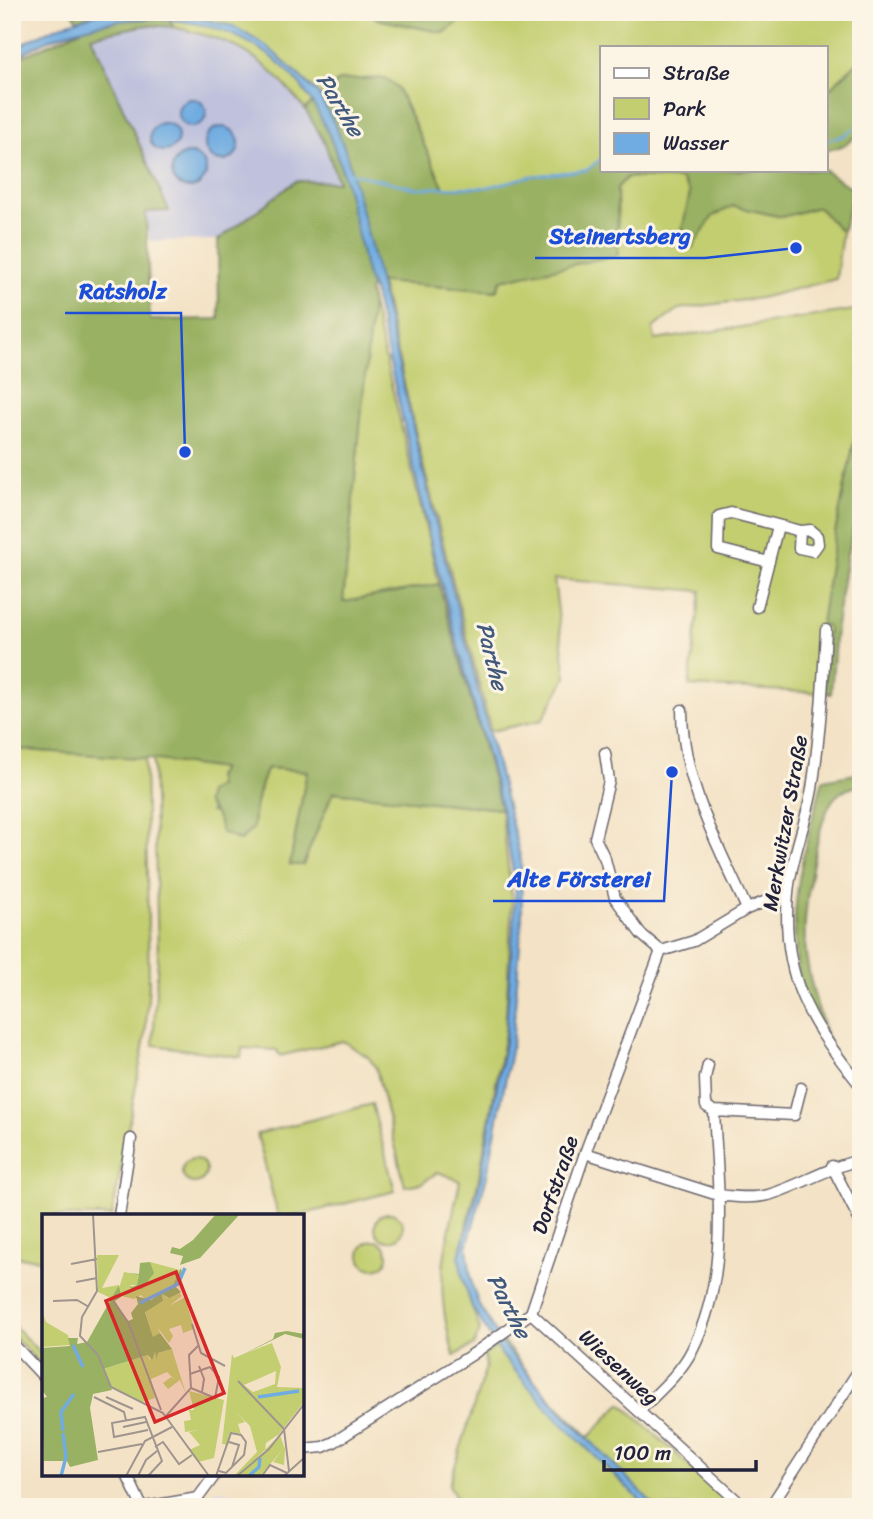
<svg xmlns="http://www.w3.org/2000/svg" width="873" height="1519" font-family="Sriracha,sans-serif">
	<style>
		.built { fill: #d9d7f8 }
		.industrial { fill: #c0c2dd }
		.green { fill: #c2ce70; stroke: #727856; stroke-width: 2 }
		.forest { fill: #99b162; stroke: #5e6a4e; stroke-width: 2 }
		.water { fill: #70ace1; stroke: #49678e; stroke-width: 2 }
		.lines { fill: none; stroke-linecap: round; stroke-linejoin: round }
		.stream { stroke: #70ace1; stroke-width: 2.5 }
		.minor-casing { stroke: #6b656b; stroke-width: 13 }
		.minor { stroke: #fff; stroke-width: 10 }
		.labels { text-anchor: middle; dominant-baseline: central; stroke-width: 6; stroke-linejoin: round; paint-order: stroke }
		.street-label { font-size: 21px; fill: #22223b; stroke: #fcf5e5 }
		.water-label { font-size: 23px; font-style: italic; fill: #41597d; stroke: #fcf5e5 }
		.inset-river { fill: none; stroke: #70ace1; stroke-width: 3.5 }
		.inset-road { fill: none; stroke: #9f958e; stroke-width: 2 }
		.view { fill: #d62828; fill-opacity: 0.15; stroke: #d62828; stroke-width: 3.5 }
		.inset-edge { fill: none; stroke: #22223b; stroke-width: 3.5 }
		.leader { fill: none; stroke: #1d4ed8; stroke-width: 2.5 }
		.callout-dot { fill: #1d4ed8; stroke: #fcf5e5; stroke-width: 2.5 }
		.callout-label { font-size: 23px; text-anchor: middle; font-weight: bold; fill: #1d4ed8; stroke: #fcf5e5; stroke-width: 6; stroke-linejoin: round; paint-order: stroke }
	</style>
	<rect width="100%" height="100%" fill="#fcf5e5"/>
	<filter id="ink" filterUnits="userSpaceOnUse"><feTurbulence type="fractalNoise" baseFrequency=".0143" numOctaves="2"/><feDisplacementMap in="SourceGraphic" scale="14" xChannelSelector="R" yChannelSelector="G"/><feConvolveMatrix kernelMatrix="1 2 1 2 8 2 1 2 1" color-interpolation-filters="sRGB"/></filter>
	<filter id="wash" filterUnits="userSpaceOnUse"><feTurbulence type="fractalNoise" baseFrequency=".00686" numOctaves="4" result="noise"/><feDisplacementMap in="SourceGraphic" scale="28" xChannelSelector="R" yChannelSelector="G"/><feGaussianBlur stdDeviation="1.57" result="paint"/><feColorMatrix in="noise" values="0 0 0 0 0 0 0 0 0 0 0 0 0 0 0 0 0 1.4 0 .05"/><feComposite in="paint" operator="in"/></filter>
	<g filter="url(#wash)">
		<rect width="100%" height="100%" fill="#f3e2c5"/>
		<path class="built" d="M 216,1490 L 288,1507 L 211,1507 Z"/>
		<path class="industrial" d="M 148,25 L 173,27 L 207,35 L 229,42 L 256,56 L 305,109 L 325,143 L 338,182 L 296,181 L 218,240 L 150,241 L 146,212 L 169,210 L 91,36 Z"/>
		<path class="green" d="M 167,12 L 369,12 L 377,19 L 444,33 L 473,12 L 861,12 L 861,59 L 826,92 L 826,47 L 602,47 L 602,158 L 587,170 L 531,176 L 488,187 L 444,188 L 397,87 L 340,80 L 305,109 C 260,54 241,43 173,27 Z
			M 627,177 L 681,178 L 690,193 L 680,240 L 713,216 L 733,206 L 782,217 L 818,207 L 842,232 L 836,279 L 760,298 L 679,309 L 653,328 L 655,340 L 861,309 L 861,409 L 835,533 L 821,624 L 828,626 L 825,693 L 689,686 L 701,591 L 554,579 L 566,678 L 542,720 L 491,731 L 421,456 L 381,282 L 496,291 L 501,280 L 618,255 L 617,188 Z
			M 372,304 L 439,584 L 343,603 Z
			M 12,749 L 145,758 L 149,984 L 145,1037 L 112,1216 L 44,1216 L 44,1259 L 12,1257 Z
			M 153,759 L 222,769 L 210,812 L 253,828 C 253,811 260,783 267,768 L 307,771 L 290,864 L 303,865 L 332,792 L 501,809 L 512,898 L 505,1032 L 478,1182 L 461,1247 L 465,1286 L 480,1330 L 474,1345 L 454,1356 C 432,1281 445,1254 460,1181 L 438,1172 L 422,1183 L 405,1186 L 376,1068 L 368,1057 L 343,1041 L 279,1056 L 277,1050 L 242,1048 L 241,1057 L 153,1045 L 158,955 Z
			M 372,1104 L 395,1191 L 296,1216 L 278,1216 L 257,1134 Z
			M182 1171a12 12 0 1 1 24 0a12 12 0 1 1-24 0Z
			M375 1227a14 14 0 1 1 28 0a14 14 0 1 1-28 0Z
			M360 1255a14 14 0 1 1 28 0a14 14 0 1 1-28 0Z
			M 12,1324 L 44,1357 L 44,1368 L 12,1334 Z
			M 504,1342 L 542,1390 L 589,1437 L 621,1403 L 734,1507 L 462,1507 L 449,1485 L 486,1367 L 484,1355 Z"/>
		<path class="forest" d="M 73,12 L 167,12 L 173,27 L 147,25 L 91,36 L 169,211 L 146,212 L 150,320 L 219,319 L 218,240 L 296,181 L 338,182 L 325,143 L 305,109 L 340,80 L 385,78 L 397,87 L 444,188 L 488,187 L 531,176 L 587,170 L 602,158 L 602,170 L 824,170 L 854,190 L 842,232 L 818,207 L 782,217 L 733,206 L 713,216 L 692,248 L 680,240 L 690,193 L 681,179 L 627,177 L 617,188 L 618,255 L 501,280 L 496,291 L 381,282 L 369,290 L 372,304 L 343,602 L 439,584 L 501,809 L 333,792 L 303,865 L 290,865 L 307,771 L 267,768 C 260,783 253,811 253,828 L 240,841 L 221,832 L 218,818 L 206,803 L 208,792 L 218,786 L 216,777 L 221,769 L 150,759 L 12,749 L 12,61 L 81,30 Z
			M 369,12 L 473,12 L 444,33 L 377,19 Z
			M 861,59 L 861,132 L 845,145 L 826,151 L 826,92 Z
			M 861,409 L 861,500 L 847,554 L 836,626 L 831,694 L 825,693 L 828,626 L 821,624 L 835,533 Z
			M 861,773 L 861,785 C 850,788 840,790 833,800 C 816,823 803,913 805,942 C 807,976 818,1010 829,1042 C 821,1026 806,1008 802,990 C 783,918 804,849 823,780 Z"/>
		<path class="water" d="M 107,12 L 173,12 L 233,26 L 268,47 L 317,92 L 335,124 L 346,152 L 370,242 L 430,500 L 521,860 L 522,918 L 512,1046 L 487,1176 L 467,1247 L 472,1285 L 479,1305 L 503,1345 L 560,1410 L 656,1507 L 647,1507 L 554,1416 L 503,1357 L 472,1307 L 462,1276 L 459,1256 L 478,1190 L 505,1042 L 516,888 L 502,810 L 433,552 L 374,293 L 367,276 C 352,214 344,149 308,96 C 244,0 100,1 12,60 L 12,50 C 42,32 73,19 107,12 Z
			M178 113a14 14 0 1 1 28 0a14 14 0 1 1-28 0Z
			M150 137a14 14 0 1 1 28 0a14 14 0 1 1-28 0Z
			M205 144a17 17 0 1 1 34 0a17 17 0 1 1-34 0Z
			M172 171a17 17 0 1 1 34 0a17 17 0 1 1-34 0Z"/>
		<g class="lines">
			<path class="stream" d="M 826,140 L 843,136 L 861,124
				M 350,173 L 415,188 L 488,187 L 531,176 L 587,170 L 602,158"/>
		</g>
	</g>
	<g filter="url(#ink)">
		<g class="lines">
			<g class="minor-casing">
				<path id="minor" d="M 769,562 L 718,549 L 719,516 L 731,513 L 800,531 L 810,530 L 817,536 L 818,544 L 813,551 L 799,548 L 800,531
					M 757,607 L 778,526
					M 826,630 C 823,684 820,736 812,789 C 806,824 791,858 788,893 C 781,978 810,1023 861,1086
					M 682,710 C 682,782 718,845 747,909
					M 605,753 L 609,781 L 595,838 L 605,859 L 615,898 L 641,934 L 661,951
					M 661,951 L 694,941 L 747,909 L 788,892
					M 708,1065 L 705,1078 L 706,1106 L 714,1111 L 794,1115 L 801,1088
					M 585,1153 L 718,1195 C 734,1197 752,1199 768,1195 C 800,1186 827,1167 861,1160
					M 832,1166 L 861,1223
					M 119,1216 L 131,1139
					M 531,1313 L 744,1507
					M 12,1343 L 44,1377
					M 639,1411 C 657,1393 680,1374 692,1350 C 730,1275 718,1191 714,1111
					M 303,1449 L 323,1447 L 334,1442 L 473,1354 L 531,1313 L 585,1153 L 661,951
					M 127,1475 L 142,1507
					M 145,1507 L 198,1498 L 215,1475
					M 770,1507 L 861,1367"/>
			</g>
			<use href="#minor" class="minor"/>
		</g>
	</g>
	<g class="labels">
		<g class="street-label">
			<text transform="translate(785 823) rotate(-80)">Merkwitzer Straße</text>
			<text transform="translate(555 1185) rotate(-71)">Dorfstraße</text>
			<text transform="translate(619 1367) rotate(43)">Wiesenweg</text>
		</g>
		<g class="water-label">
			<text transform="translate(340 105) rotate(59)">Parthe</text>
			<text transform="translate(492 656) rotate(76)">Parthe</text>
			<text transform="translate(509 1306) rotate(63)">Parthe</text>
		</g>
	</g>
	<g transform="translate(42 1214)">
		<rect width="262" height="262" fill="#f3e2c5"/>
		<path d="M 55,41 L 77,41 L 60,74 L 77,71 L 71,85 L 56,78 ZM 108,48 L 138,56 L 131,71 L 105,87 L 99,81 L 92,85 L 75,81 L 82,58 L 98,61 L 95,71 L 88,71 L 95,76 L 111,59 ZM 136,77 L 140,82 L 127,92 L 143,83 L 152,115 L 141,119 L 139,111 L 127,115 L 131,122 L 127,129 L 116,114 L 118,119 L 111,124 L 103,97 L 121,87 L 120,80 L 126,84 ZM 0,98 L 4,108 L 26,121 L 28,131 L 0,133 ZM 230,129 L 239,153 L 235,173 L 262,174 L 262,188 L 237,220 L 224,229 L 223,237 L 194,262 L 192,262 L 215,238 L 208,212 L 194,198 L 203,208 L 196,210 L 199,220 L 190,218 L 186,231 L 180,230 L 190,140 L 192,144 ZM 234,157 L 233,170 L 211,178 L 202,171 ZM 130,135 L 144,180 L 138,166 L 126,175 L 121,169 L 129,163 L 133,166 L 125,158 L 109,165 L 113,184 L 100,188 L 70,174 L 61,155 L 106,141 L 108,146 L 113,138 L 116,145 L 116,139 ZM 147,177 L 182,186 L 172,244 L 156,248 L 147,236 L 158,231 L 147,218 L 157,216 L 143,218 L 142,207 L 149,206 L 147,196 L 152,196 ZM 238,221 L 243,235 L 242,251 L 231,248 L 241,235 L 218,262 L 196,262 Z" fill="#c2ce70" fill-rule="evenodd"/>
		<path d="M 174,0 L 198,0 L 158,44 L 138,51 L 141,42 L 128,39 L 130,33 L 138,35 L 151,26 ZM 108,48 L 112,59 L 100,75 L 87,74 L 95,71 L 97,61 L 87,59 L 97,60 L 98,49 ZM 139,54 L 141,63 L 134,73 L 139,78 L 127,84 L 120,80 L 121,87 L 103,98 L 111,123 L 118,119 L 130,135 L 116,139 L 115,146 L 113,138 L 110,146 L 106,141 L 61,155 L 70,176 L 51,180 L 48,194 L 56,246 L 28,253 L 25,247 L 2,247 L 0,184 L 5,183 L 0,176 L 0,134 L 28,132 L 26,124 L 36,124 L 35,130 L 45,128 L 77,71 L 79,83 L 73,87 L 86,107 L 91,105 L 89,99 L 96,90 L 94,82 L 109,86 L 131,71 ZM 245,117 L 262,120 L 262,125 L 243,120 L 192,145 L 231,125 L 233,119 Z" fill="#99b162"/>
		<path class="inset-river" d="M 98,89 L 136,70 L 143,54M 31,131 L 41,153M 216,183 L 257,177M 21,217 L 19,198 L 32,180M 19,262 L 24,243 L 21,219M 207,262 L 217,253 L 218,244"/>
		<path class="inset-road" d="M 51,0 L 55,77 L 40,103 L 38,122 L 56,141 L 69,173 L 121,199 L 167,262M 29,50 L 55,45M 34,68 L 55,64M 11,87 L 35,86 L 47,93M 71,87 L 86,108 L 119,196M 150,110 L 159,139 L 183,152M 157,152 L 162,165 L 160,178M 148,160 L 168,153M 196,167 L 242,215 L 247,257M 149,174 L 173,184 L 177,163 L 168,153M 52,183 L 82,198 L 84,206M 64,183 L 91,195M 124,202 L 149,174 L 147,141 L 156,132M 81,213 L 104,208M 187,228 L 197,231 L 190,253M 113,233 L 121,228 L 137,250 L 150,241M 56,238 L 100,230M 84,262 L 103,227 L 130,213M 96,262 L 104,246 L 115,237M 106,262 L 120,247 L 103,203 L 70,209 L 72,223 L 106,216M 174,262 L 189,219 L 199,221 L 204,228 L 202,241 L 184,259 L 177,257M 195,262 L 227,235 L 263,189M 220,262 L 228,251 L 245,259M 242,262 L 263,243"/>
		<path class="view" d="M 134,58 L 182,179 L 113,208 L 64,87 Z"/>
		<rect width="262" height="262" class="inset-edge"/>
	</g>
	<path class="leader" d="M796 248L705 258H535M185 452L181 313H65M672 772L664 901H493"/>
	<g class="callout-dot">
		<circle cx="796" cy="248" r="7"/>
		<circle cx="185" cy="452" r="7"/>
		<circle cx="672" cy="772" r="7"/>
	</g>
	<g class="callout-label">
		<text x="620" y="244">Steinertsberg</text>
		<text x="123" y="299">Ratsholz</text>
		<text x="579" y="887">Alte Försterei</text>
	</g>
	<rect width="873" height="1519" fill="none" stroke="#fcf5e5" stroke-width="42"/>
	<rect x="600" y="46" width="228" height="126" fill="#fcf5e5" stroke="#a5a1a1" stroke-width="2"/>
	<rect x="614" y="68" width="35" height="10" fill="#ffffff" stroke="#a5a1a1" stroke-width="2"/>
	<text x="663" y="80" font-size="21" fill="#22223b">Straße</text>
	<rect x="614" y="98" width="35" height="21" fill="#c2ce70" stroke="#a5a1a1" stroke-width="2"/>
	<text x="663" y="116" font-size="21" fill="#22223b">Park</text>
	<rect x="614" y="133" width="35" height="21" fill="#70ace1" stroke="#a5a1a1" stroke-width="2"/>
	<text x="663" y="150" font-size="21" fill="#22223b">Wasser</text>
	<path d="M604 1460v10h152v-10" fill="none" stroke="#22223b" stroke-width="3.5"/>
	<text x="614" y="1460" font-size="21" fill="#22223b" stroke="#fcf5e5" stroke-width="5" paint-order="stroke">100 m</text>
</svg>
